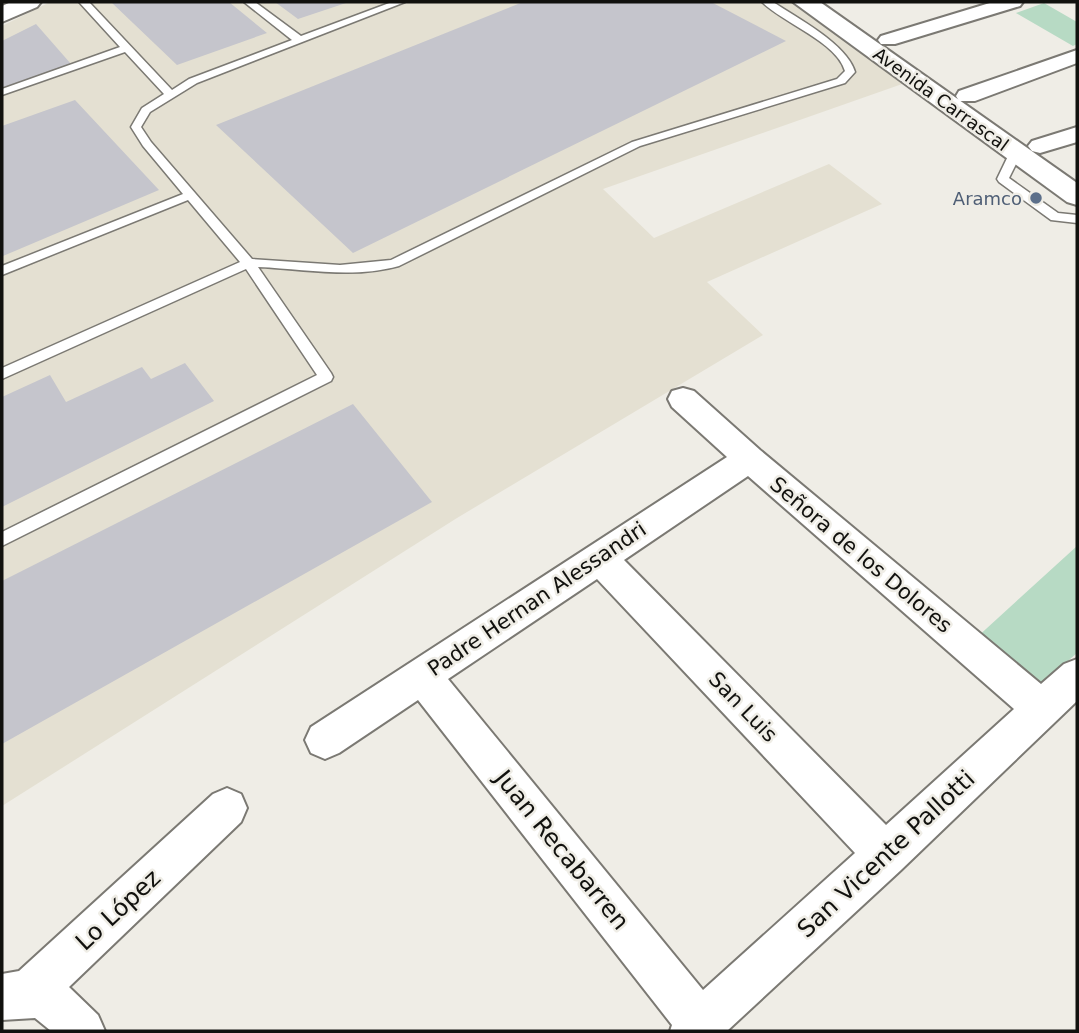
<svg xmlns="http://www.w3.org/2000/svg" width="1079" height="1033" font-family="'DejaVu Sans',sans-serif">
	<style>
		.built { fill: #e4e0d2 }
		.green { fill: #b7dac4 }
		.building { fill: #c5c5cc }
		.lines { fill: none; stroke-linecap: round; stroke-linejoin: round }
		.service-casing { stroke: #7b7973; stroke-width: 3 }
		.minor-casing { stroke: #7b7973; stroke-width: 4 }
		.tertiary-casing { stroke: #7b7973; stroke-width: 4 }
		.primary-casing { stroke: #7b7973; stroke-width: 4 }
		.service { fill: #fff; fill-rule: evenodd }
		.minor { fill: #fff; fill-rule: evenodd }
		.tertiary { fill: #fff; fill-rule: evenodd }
		.primary { fill: #fff; fill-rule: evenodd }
		.service-dot { fill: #5c6f8a; stroke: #efede6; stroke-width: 2.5 }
		.labels { text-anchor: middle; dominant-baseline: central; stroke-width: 5; stroke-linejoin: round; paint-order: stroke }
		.far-street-label { font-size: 18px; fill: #11110e; stroke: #efede6 }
		.far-service-label { font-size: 18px; fill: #4e5e75; stroke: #efede6; text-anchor: end }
		.street-label { font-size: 21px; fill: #11110e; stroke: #efede6 }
		.near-street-label { font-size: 24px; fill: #11110e; stroke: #efede6 }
	</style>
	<rect width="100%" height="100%" fill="#efede6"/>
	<path class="built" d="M 50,2 L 794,2 L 905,83 L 603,189 L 654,238 L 829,164 L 882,204 L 707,282 L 763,335 L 457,518 L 2,806 L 2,26 Z"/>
	<path class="green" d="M 1044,3 L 1077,22 L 1077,44 L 1073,46 L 1016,13 Z
		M 1077,546 L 1077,653 L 1036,689 L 975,639 Z"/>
	<path class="building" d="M 111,2 L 229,2 L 267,33 L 177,65 Z
		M 275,2 L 349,2 L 298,19 Z
		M 523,2 L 711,2 L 786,41 L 353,253 L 216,125 Z
		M 36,24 L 71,64 L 2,88 L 2,41 Z
		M 75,100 L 159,190 L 3,256 L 2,126 Z
		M 185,363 L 214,401 L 2,507 L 2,397 L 50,375 L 66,402 L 142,367 L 151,379 Z
		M 353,404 L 432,502 L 2,744 L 2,581 Z"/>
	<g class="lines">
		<g class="service-casing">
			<path id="service" d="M 79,2 L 89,2 L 172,90 L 189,79 L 292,40 L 244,2 L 255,2 L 301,36 L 392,2 L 405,2 L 197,83 L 150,112 L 141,127 L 151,142 L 252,259 L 340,265 L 391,260 L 632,142 L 837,79 L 845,71 C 837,42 783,23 762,2 L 773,2 C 797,18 847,44 855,72 L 845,83 L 640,146 L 399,266 C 352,279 306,269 258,267 L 331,373 L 333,377 L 331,381 L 2,546 L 2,532 L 317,375 L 246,269 L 2,379 L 2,368 L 240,262 L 188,200 L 2,275 L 2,266 L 183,194 L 143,146 L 131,127 L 142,108 L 164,94 L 125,52 L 2,95 L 2,89 L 120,47 Z
				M 1016,149 L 1022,152 L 1009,178 L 1058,213 L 1077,215 L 1077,223 L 1051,220 L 999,182 L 997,179 L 1010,152 Z"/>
		</g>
		<g class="minor-casing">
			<path id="minor" d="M 993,2 L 1023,2 L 1020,6 L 895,44 L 881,44 L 878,40 L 881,36 Z
				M 1077,50 L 1077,63 L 975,101 L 959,101 L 956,96 L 959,91 Z
				M 1077,127 L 1077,142 L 1040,153 L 1032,151 L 1028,146 L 1032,141 Z
				M 683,388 L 694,391 L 760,450 L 1041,684 L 1064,664 L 1077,659 L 1077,701 L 901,870 L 727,1031 L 670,1031 L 672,1025 L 418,700 L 339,753 L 325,759 L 311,753 L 305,740 L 311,727 L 727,457 L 672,407 L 668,399 L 672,391 ZM 748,476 L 1014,709 L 886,825 L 624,560 ZM 597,579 L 855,853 L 703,990 L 448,679 Z
				M 227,788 L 241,794 L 247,808 L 241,822 L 69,987 L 98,1015 L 105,1031 L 51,1031 L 35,1018 L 2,1020 L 2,974 L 19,971 L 213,794 Z"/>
		</g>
		<g class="tertiary-casing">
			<path id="tertiary" d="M 11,2 L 41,2 L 37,7 L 2,22 L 2,6 Z"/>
		</g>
		<g class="primary-casing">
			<path id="primary" d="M 793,2 L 820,2 L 1077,183 L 1077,205 L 1067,202 Z"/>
		</g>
		<use href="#service" class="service"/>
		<use href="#minor" class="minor"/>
		<use href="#tertiary" class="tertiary"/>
		<use href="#primary" class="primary"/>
	</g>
	<circle class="service-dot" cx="1036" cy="198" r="7"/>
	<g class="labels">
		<g class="far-street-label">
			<text transform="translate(941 99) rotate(36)">Avenida Carrascal</text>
		</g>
		<g class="far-service-label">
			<text x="1022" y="198">Aramco</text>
		</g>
		<g class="street-label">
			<text transform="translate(861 555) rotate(40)">Señora de los Dolores</text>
			<text transform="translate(537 599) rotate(-34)">Padre Hernan Alessandri</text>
			<text transform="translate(743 707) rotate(46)">San Luis</text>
		</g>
		<g class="near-street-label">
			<text transform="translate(562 850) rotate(51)">Juan Recabarren</text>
			<text transform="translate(886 854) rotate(-43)">San Vicente Pallotti</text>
			<text transform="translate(118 910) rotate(-43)">Lo López</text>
		</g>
	</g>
	<rect width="1079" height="1033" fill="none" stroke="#11110e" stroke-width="7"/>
</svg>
